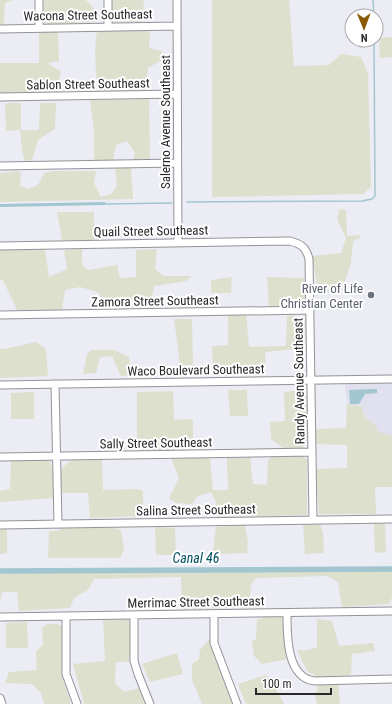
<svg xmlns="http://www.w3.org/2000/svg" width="392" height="704" font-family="'Roboto Condensed',sans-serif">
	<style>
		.built { fill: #e0e0ef }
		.green { fill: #dce0cd }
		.water { fill: #a2c6cf }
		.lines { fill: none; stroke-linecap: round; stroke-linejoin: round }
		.stream { stroke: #a2c6cf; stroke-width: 1.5 }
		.canal { stroke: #a2c6cf; stroke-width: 5.5 }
		.minor-casing { stroke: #93939a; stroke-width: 9 }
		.minor { stroke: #fff; stroke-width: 7 }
		.worship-dot { fill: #6b7280; stroke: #fff; stroke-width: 1.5 }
		.labels { text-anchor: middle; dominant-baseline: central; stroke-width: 4; stroke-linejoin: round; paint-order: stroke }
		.street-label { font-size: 13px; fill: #28282b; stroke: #fff }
		.worship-label { font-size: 13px; fill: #5b616d; stroke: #fff; text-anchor: end }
		.water-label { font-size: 14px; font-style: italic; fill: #015160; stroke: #fff }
	</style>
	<rect width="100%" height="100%" fill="#ebecf4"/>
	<path class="built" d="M 392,382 L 392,436 L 390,436 L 379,432 L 375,425 L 365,417 L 361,406 L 347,404 L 345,383 Z"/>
	<path class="green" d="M 0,0 L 14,0 L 5,3 L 4,24 L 0,24 Z
		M 44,0 L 86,0 L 98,13 L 98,22 L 48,24 L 43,21 Z
		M 112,0 L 143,0 L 144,4 L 142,22 L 116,22 L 111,9 Z
		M 212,0 L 289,0 L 294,66 L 329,65 L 341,54 L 361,57 L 368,74 L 371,187 L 363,194 L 212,197 Z
		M 150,30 L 149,48 L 162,51 L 162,60 L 148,68 L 145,91 L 99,93 C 95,73 94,51 97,31 Z
		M 39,32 L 58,32 L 59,62 L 54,61 L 48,64 L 61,71 L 57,92 L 0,93 L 0,63 L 39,63 Z
		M 392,37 L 392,57 L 380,58 L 379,38 Z
		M 149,99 L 150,160 L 133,160 L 135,153 L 127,141 L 116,145 L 113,161 L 94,162 L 94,131 L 90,100 Z
		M 7,103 L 21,103 L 21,130 L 39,130 L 40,103 L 56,103 L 55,129 L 38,140 L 32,160 L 25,162 L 22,151 L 20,130 L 6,131 L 5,105 Z
		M 115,168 L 131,168 L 133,199 L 0,202 L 0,173 L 17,171 L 21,173 L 20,186 L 28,189 L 38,185 L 44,173 L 54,171 L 96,171 L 94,183 L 101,197 L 111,194 L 117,186 Z
		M 340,209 L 346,210 L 347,236 L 361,235 L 360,238 L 353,241 L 351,263 L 341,293 L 318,291 L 312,256 L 341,253 L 346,238 L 337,219 Z
		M 57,212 L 94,212 L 94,240 L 62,240 Z
		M 45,249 L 49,277 L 67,269 L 64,250 L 82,249 L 82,265 L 88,270 L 117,265 L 120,278 L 136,277 L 136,250 L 157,249 L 155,269 L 164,276 L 191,276 L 186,281 L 154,286 L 150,306 L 107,307 L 98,292 L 80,287 L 65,290 L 62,311 L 17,310 L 3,280 L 0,279 L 0,250 Z
		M 232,277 L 231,293 L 211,293 L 211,280 Z
		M 267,277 L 304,278 L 305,299 L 298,306 L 269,306 Z
		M 246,314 L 249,347 L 286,346 L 287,316 L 293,315 L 303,318 L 306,324 L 305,348 L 265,352 L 266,373 L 213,376 L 212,346 L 228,345 L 228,315 Z
		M 174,319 L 192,319 L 193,365 L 180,365 Z
		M 36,342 L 46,349 L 48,376 L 0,378 L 0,349 L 4,349 Z
		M 92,350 L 114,350 L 129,357 L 131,375 L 121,376 L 112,356 L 100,357 L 96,373 L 83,374 L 87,354 Z
		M 228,390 L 247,390 L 248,416 L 230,416 Z
		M 303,390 L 308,400 L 308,438 L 303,448 L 283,448 L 271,439 L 270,422 L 285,421 L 284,392 Z
		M 173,391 L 174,420 L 193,419 L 193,449 L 137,451 L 137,392 Z
		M 34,392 L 34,419 L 11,419 L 11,393 Z
		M 347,404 L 361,406 L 365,417 L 375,425 L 379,432 L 392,436 L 392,487 L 375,487 L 376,514 L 319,514 L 316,469 L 347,468 L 347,445 L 316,444 L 315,429 L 346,428 Z
		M 294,454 L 303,456 L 307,460 L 307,515 L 218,517 L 216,502 L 211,492 L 198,496 L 192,504 L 176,503 L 169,498 L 179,478 L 171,458 L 210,458 L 213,490 L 228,490 L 227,458 L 250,457 L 253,484 L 267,485 L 268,460 L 274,455 Z
		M 102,457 L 103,490 L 138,489 L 143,491 L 143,516 L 90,518 L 88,493 L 62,493 C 61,487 59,477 61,471 C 66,457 90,458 102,457 Z
		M 49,459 C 55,472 54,485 54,498 L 0,502 L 0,491 L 10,489 L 11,461 Z
		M 303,523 L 320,523 L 323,533 L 324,553 L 305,554 Z
		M 385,523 L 386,552 L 375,553 L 374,524 Z
		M 245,525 L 248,542 L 247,553 L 216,554 L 213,551 L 216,527 Z
		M 155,527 L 175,528 L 176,555 L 156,555 Z
		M 62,528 L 115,528 L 121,530 L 124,549 L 120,558 L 48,558 L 49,531 L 58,531 Z
		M 0,529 L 7,529 L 7,553 L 0,554 Z
		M 392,571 L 392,597 L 389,604 L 342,607 L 338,582 L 327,576 L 256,578 L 251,585 L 249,607 L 182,610 L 181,577 L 94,579 L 88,590 L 74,598 L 70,608 L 19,611 L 17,592 L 2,592 L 0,602 L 0,573 Z
		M 275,616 L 284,618 L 287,659 L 262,664 L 254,656 L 252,641 L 256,639 L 257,620 L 264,617 Z
		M 103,619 L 130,619 L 132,662 L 116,662 L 115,683 L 124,692 L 140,688 L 147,704 L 84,704 L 73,664 L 105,661 Z
		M 317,619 L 332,621 L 339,646 L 373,643 L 375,651 L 352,654 L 351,675 L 319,678 L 307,671 L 297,650 L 307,650 L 317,647 Z
		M 27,622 L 28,648 L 6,648 L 6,623 Z
		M 48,624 L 57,624 L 62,626 L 63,680 L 71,704 L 44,704 L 41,693 L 32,684 L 5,683 L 9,672 L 37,670 L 36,651 L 43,645 L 42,628 Z
		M 211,637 L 214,655 L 234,704 L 202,704 L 192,680 L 192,664 L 199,659 L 200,650 Z
		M 177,653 L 183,674 L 150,682 L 142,664 Z
		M 266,675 L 273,683 L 284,704 L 246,704 L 238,684 Z
		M 338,684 L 340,704 L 317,704 L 315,695 L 319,685 Z"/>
	<path class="water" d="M 105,202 L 105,205 L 0,207 L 0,204 Z
		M 375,389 L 377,389 L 377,393 L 365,394 L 359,404 L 350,404 L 349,390 Z"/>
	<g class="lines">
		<path class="stream" d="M 373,0 L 374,16
			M 187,202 L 362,201 L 372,199 L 375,196 L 374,40
			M 104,204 L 172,203"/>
		<path class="canal" d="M 0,571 L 392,569"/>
		<g class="minor-casing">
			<path id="minor" d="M 177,0 L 178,243
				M 108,27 L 108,0
				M 39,28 L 39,0
				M 0,29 L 177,26
				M 0,97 L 177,94
				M 0,166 L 177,163
				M 0,246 L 290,241 C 301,244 306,247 309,259 L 313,520
				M 0,315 L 310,310
				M 55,384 L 58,524
				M 0,385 L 392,379
				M 0,457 L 312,452
				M 0,525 L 392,519
				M 287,613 C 287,634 286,678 315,681 L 392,679
				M 214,614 L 214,643 L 237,704
				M 134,615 L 134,661 L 138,674 L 150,704
				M 66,616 L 66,674 L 77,704
				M 0,617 L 392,611
				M 0,698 L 2,704"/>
		</g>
		<use href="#minor" class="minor"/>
	</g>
	<circle class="worship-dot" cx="371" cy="295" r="4"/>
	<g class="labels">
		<g class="street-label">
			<text transform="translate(88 15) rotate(-1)">Wacona Street Southeast</text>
			<text transform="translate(88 84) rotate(-1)">Sablon Street Southeast</text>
			<text transform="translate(165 122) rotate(-90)">Salerno Avenue Southeast</text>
			<text transform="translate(151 231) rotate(-1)">Quail Street Southeast</text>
			<text transform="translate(155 301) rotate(-1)">Zamora Street Southeast</text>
			<text transform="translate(196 370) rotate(-1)">Waco Boulevard Southeast</text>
			<text transform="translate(299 381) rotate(-91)">Randy Avenue Southeast</text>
			<text transform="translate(156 443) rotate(-1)">Sally Street Southeast</text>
			<text transform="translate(196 510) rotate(-1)">Salina Street Southeast</text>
			<text transform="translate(196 602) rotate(-1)">Merrimac Street Southeast</text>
		</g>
		<g class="worship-label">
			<text x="363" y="288">River of Life<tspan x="363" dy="15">Christian Center</tspan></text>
		</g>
		<g class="water-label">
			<text x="196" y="558">Canal 46</text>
		</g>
	</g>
	<g transform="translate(364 28) rotate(179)"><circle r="19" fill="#ffffff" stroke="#a9a9aa"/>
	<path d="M0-3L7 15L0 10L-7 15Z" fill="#8b5803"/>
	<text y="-6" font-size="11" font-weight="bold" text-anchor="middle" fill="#28282b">N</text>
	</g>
	<path d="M256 688v6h75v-6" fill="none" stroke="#28282b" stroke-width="2"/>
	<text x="262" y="688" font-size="12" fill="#28282b" stroke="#ffffff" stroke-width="3" paint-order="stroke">100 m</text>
</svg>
